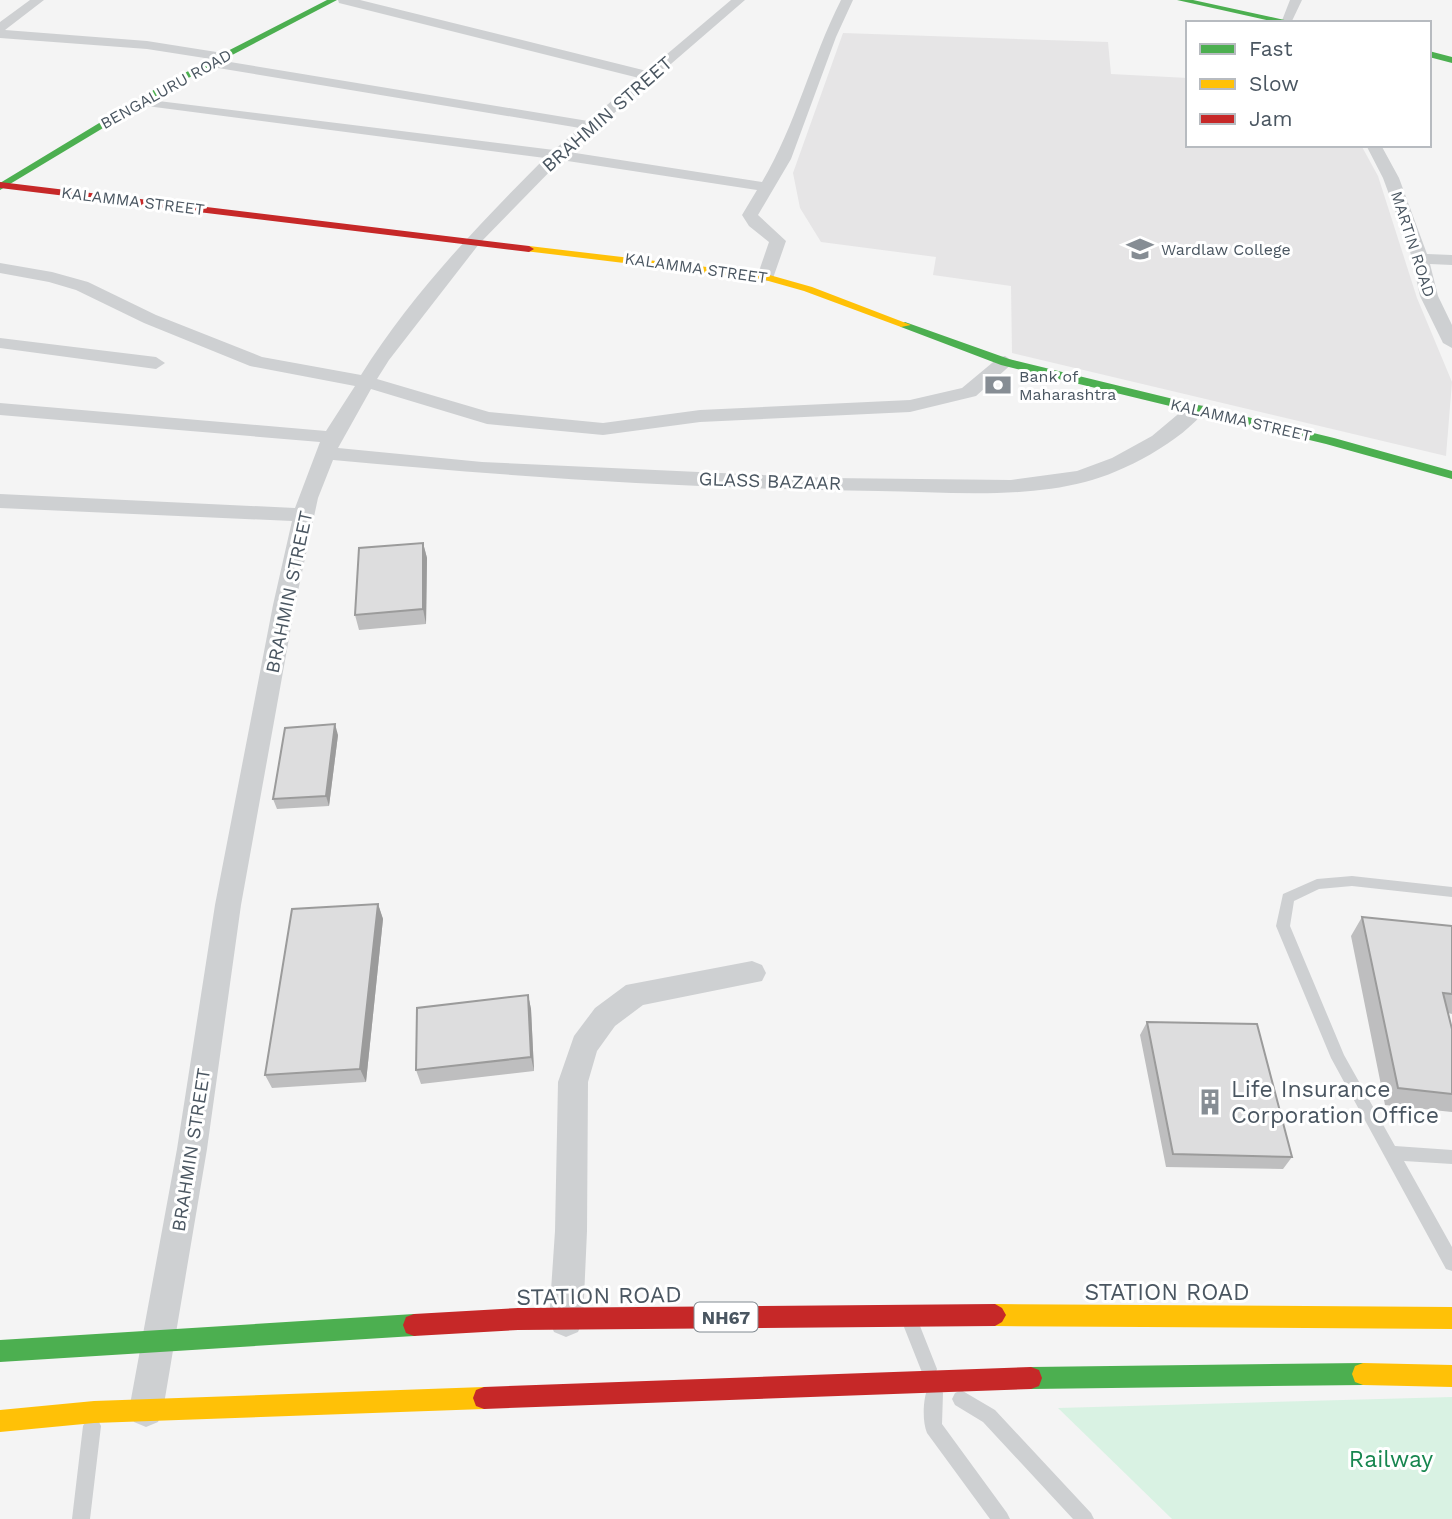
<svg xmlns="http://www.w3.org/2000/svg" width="1452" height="1519" font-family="'Work Sans',sans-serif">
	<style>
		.education { fill: #e6e5e6 }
		.green { fill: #d9f2e3 }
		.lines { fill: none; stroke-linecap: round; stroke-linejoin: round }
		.lane { fill: #ced0d2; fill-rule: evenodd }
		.street { fill: #ced0d2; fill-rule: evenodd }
		.fast { fill: #4caf50; fill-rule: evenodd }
		.slow { fill: #ffc107; fill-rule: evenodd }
		.jam { fill: #c62828; fill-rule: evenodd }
		.wall { fill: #bebebf }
		.shaded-wall { fill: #9b9b9b }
		.building { fill: #ddddde; stroke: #9b9b9b; stroke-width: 2 }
		.labels { text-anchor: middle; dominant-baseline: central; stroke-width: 6; stroke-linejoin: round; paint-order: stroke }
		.far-street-label { font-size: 16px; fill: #4a5661; stroke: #fff }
		.far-poi-label { font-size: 16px; fill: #4a5661; stroke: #fff; text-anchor: start }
		.shield { fill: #fff; stroke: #808990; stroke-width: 2 }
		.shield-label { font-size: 18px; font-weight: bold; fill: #4a5661 }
		.street-label { font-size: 19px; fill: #4a5661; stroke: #fff }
		.near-poi-label { font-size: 23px; fill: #4a5661; stroke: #fff; text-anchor: start }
		.near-street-label { font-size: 23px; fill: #4a5661; stroke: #fff }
		.near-park-label { font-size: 23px; fill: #17864f; stroke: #fff }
	</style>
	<rect width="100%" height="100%" fill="#f4f4f4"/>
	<path class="education" d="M 843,33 L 1108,42 L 1111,74 L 1188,78 L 1188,145 L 1361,145 L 1378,176 L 1417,298 L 1452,382 L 1446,456 L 1012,353 L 1011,286 L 933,275 L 936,257 L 821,242 L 800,208 L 793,173 Z"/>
	<path class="green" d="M 1452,1397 L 1452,1519 L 1172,1519 L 1058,1408 Z"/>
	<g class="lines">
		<path class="lane" d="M 1352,876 L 1452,887 L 1452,897 L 1352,886 L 1319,889 L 1294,901 L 1290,926 L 1344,1055 L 1395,1146 L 1452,1150 L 1452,1164 L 1404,1161 L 1452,1247 L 1452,1271 L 1446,1269 L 1331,1058 L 1276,926 L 1283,894 L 1317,879 Z
			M 912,1319 L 918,1321 L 937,1369 L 935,1375 L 929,1377 L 923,1375 L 904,1327 L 906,1321 Z
			M 934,1384 L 940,1387 L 943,1393 L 942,1424 L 1007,1513 L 1010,1519 L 990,1519 L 927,1433 C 922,1421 923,1399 928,1387 Z
			M 961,1390 L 995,1410 L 1091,1513 L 1094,1519 L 1073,1519 L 983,1422 L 955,1405 L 952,1399 L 955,1393 Z
			M 92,1417 L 98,1420 L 101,1426 L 90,1519 L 72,1519 L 83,1426 L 86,1420 Z"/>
		<path class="street" d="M 30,0 L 44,0 L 5,30 L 147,41 L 229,54 L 231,57 L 224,61 L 588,121 L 639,78 L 339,3 L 338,0 L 360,0 L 647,71 L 731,0 L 745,0 L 569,152 L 762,182 C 796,125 811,59 841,0 L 853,0 L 836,37 L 791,159 L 758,215 L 786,241 L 772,281 L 760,281 L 757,277 L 769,242 L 749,226 L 742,215 L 757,190 L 561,160 L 479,244 L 389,360 L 377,379 L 489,412 L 603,423 L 700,410 L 910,400 L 962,388 L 998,358 L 1005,356 L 1014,362 L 976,396 L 910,412 L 700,422 L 603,435 L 487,424 L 371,389 L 338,448 L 482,462 L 829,478 L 1011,480 L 1077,471 L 1112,458 L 1152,436 L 1189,405 L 1203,405 L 1206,409 C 1183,441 1122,473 1085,482 C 1019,499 946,492 878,491 C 697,489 514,477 333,460 L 318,498 L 295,605 L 241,905 L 207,1149 L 163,1410 L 158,1422 L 146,1427 L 134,1422 L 129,1410 L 177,1149 L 215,905 L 273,605 L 292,521 L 0,508 L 0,494 L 295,508 L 320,442 L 0,415 L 0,403 L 326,431 L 355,386 L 250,366 L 144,323 L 76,290 L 49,282 L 0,273 L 0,263 L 52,272 L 88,282 L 156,315 L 262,357 L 361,375 C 411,295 478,225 545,158 L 139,105 L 134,104 L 132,101 L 134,98 L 554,150 L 580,128 L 212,67 L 205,63 L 211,59 L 147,49 L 0,38 L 0,22 Z
			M 1290,0 L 1302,0 L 1291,23 L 1281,23 Z
			M 1366,145 L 1381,145 L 1399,178 L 1427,254 L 1452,255 L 1452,265 L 1430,264 L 1438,296 L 1452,325 L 1452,348 L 1443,343 L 1420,296 L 1410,251 L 1383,178 Z
			M 0,338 L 156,357 L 165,363 L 156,369 L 0,348 Z
			M 752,961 L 762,965 L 766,973 L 762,981 L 643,1005 L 615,1026 L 597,1051 L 588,1082 L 587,1231 L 583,1320 L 578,1332 L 566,1337 L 554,1332 L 549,1320 L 555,1231 L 558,1082 L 574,1036 L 595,1008 L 626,985 Z"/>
		<path class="fast" d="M 327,0 L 337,0 L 173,86 L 0,190 L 0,183 L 167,82 Z
			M 1177,0 L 1193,0 L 1298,23 L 1280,23 Z
			M 1429,51 L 1452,57 L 1452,63 L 1429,57 Z
			M 905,322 L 1009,359 L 1334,438 L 1452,471 L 1452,479 L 1326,444 L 1001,365 L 901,327 L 899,325 Z
			M 414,1314 L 422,1317 L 425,1325 L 422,1333 L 414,1336 L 0,1362 L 0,1340 Z
			M 1363,1363 L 1371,1366 L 1374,1374 L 1371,1382 L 1363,1385 L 1031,1389 L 1023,1386 L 1020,1378 L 1023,1370 L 1031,1367 Z"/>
		<path class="slow" d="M 529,246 L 766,274 L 812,287 L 911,325 L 901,327 L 804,291 L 765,280 L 525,251 L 524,249 Z
			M 995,1304 L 1452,1307 L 1452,1329 L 995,1326 L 988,1322 L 984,1315 L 988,1308 Z
			M 1363,1363 L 1452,1365 L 1452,1387 L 1363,1385 L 1355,1382 L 1352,1374 L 1355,1366 Z
			M 484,1387 L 492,1390 L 495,1398 L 492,1406 L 484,1409 L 94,1423 L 0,1432 L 0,1410 L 94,1401 Z"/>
		<path class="jam" d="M 0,182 L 529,246 L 534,249 L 529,252 L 0,188 Z
			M 995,1304 L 1002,1308 L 1006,1315 L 1002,1322 L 995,1326 L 518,1330 L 414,1336 L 406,1333 L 403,1325 L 406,1317 L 414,1314 L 518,1308 Z
			M 1031,1367 L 1039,1370 L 1042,1378 L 1039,1386 L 1031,1389 L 484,1409 L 476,1406 L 473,1398 L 476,1390 L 484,1387 Z"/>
	</g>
	<path class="wall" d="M 423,543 L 427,558 L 426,624 L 359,630 L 355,615 Z
		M 338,735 L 329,806 L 277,809 L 273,799 Z
		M 378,904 L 383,919 L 366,1082 L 272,1088 L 265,1075 Z
		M 1362,917 L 1452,926 L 1452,1014 L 1448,1013 L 1452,1029 L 1452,1112 L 1385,1105 L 1351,936 Z
		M 528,995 L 531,1009 L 534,1071 L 421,1084 L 416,1070 Z
		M 1147,1022 L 1292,1157 L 1283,1169 L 1166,1167 L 1140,1035 Z"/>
	<path class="shaded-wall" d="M 423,543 L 427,558 L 426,624 L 423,609 Z
		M 335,724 L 338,735 L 329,806 L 326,796 Z
		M 378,904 L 383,919 L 366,1082 L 360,1069 Z
		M 528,995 L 531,1009 L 534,1071 L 531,1057 Z"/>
	<path class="building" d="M 423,543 L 423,609 L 355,615 L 359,548 Z
		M 335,724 L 326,796 L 273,799 L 285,728 Z
		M 378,904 L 360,1069 L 265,1075 L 292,909 Z
		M 1362,917 L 1452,926 L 1452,994 L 1443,993 L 1452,1029 L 1452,1094 L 1398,1088 Z
		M 528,995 L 531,1057 L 416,1070 L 417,1008 Z
		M 1147,1022 L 1257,1024 L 1292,1157 L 1173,1154 Z"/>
	<defs>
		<g id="university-bare" transform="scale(2.1)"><path d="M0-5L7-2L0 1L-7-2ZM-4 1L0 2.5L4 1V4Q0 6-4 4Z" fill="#868d94" stroke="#fff" stroke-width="2.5" paint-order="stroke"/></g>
		<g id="bank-bare" transform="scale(2.1)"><path d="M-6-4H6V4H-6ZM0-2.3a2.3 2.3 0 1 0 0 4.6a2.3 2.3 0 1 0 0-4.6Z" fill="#868d94" stroke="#fff" stroke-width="2.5" paint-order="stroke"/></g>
		<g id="building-bare" transform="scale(2.1)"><path d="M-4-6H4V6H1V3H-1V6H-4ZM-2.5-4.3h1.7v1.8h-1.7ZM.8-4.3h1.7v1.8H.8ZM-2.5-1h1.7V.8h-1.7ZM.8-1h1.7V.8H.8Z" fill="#868d94" stroke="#fff" stroke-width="2.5" paint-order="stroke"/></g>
	</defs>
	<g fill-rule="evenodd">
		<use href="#university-bare" x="1140" y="249"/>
		<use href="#bank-bare" x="998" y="385"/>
		<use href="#building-bare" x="1210" y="1102"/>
	</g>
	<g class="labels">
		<g class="far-street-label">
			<text transform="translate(166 89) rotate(-29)">BENGALURU ROAD</text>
			<text transform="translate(133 201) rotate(7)">KALAMMA STREET</text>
			<text transform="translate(1413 244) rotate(72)">MARTIN ROAD</text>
			<text transform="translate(696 268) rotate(8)">KALAMMA STREET</text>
			<text transform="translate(1241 420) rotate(13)">KALAMMA STREET</text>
		</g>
		<g class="far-poi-label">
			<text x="1161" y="249">Wardlaw College</text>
			<text x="1019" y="376">Bank of<tspan x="1019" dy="18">Maharashtra</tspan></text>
		</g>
		<rect class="shield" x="694.5" y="1302.5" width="63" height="29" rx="5"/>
		<g class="shield-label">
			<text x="726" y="1317">NH67</text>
		</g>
		<g class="street-label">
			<text transform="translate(607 114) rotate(-41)">BRAHMIN STREET</text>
			<text transform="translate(770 481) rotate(2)">GLASS BAZAAR</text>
			<text transform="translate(289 592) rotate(-78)">BRAHMIN STREET</text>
			<text transform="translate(191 1150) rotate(-81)">BRAHMIN STREET</text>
		</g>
		<g class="near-poi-label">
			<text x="1231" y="1089">Life Insurance<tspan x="1231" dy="26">Corporation Office</tspan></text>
		</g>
		<g class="near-street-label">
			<text x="1167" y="1292">STATION ROAD</text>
			<text transform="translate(599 1296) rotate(-1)">STATION ROAD</text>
		</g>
		<g class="near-park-label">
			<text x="1391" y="1459">Railway</text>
		</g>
	</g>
	<rect x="1186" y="21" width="245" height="126" fill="#ffffff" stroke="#b7bbc0" stroke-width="2"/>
	<rect x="1200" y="44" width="35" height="10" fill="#4caf50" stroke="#b7bbc0" stroke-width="2"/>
	<text x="1249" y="56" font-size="21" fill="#4a5661">Fast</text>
	<rect x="1200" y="79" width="35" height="10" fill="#ffc107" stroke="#b7bbc0" stroke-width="2"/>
	<text x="1249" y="91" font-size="21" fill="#4a5661">Slow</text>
	<rect x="1200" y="114" width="35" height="10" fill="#c62828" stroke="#b7bbc0" stroke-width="2"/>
	<text x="1249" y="126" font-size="21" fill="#4a5661">Jam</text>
</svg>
